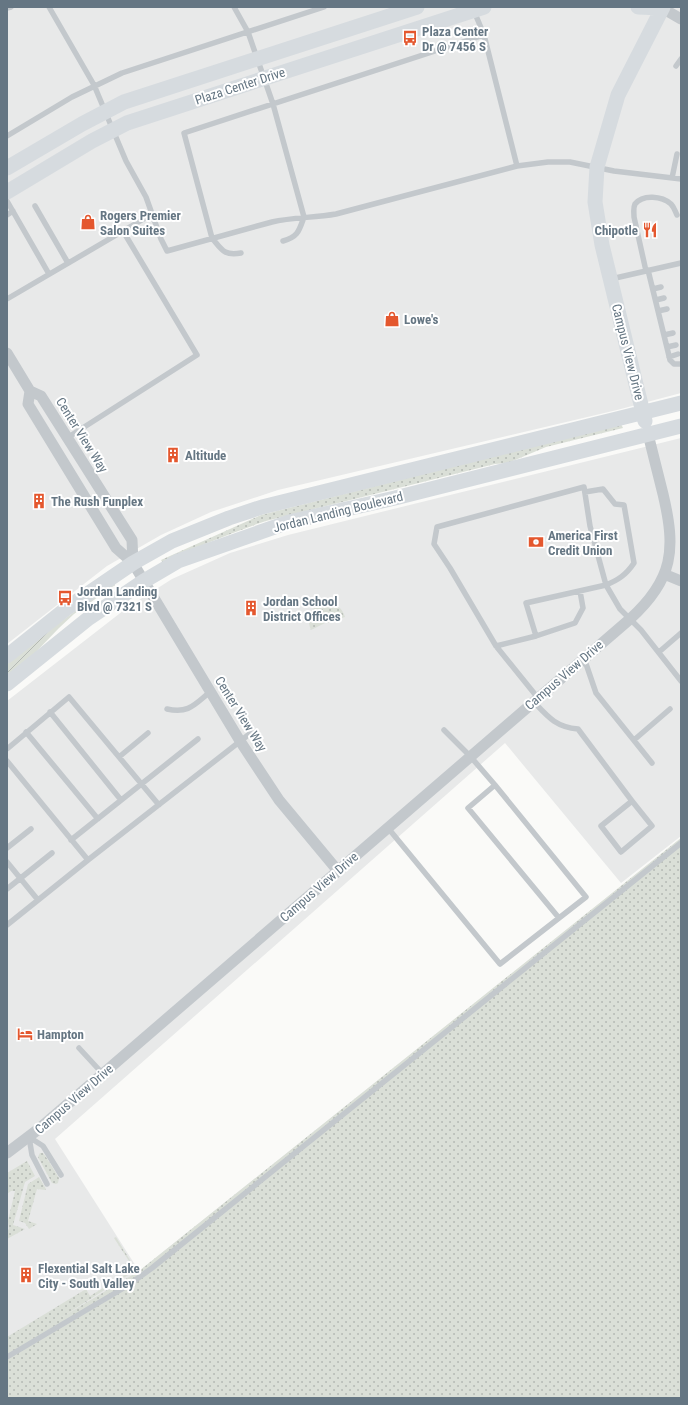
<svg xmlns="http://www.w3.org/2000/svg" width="688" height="1405" font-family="'Roboto Condensed',sans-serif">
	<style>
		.built { fill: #e8e9e9 }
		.grass { fill: url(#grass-dots) }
		.garden { fill: url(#garden-furrows) }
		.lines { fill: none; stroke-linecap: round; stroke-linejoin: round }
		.lane { stroke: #c3c8cc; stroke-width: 5.5 }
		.street { stroke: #c3c8cc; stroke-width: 11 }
		.secondary { stroke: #d6dbdf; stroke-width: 15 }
		.labels { text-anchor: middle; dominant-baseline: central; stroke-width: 4; stroke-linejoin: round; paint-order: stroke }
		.poi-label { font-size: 13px; font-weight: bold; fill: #657683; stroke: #fff; text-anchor: start }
		.street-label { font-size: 13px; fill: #657683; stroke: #fff }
	</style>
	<defs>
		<pattern id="grass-dots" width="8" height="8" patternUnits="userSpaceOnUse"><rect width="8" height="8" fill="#dadfd7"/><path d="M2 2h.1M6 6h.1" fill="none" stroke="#b4b9b4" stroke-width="1.8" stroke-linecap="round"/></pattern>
		<pattern id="garden-furrows" width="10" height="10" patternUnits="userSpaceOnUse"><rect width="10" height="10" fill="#dadfd7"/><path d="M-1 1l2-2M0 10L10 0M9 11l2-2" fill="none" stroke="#b4b9b4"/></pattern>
	</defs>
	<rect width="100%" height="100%" fill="#fafaf8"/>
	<path class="built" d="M 7,7 L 681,7 L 681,393 L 617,410 L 278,490 L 211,512 L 161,535 L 107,566 L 7,644 Z
		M 681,438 L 681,836 L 621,883 L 505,743 L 55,1139 L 139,1271 L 681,838 L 681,1398 L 7,1398 L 7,701 L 128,607 L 172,579 L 230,553 L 288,535 Z"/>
	<path class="grass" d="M 621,424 L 623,428 L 546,447 L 508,463 L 495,464 L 266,521 C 230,533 197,547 163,563 L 161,560 L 261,515 Z
		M 325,602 C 335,603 342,607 345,617 L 331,621 L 328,623 L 325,623 L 311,630 C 305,616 312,606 325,602 Z
		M 681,838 L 681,1398 L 7,1398 L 7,1337 L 86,1289 L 90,1296 L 126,1274 L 122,1266 L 129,1261 L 114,1238 L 116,1237 L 136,1270 L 62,1317 L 139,1271 Z
		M 40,1153 L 43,1153 L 46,1157 L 59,1178 L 58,1183 L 56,1184 L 52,1183 L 38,1157 Z
		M 27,1161 L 35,1176 L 25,1182 L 13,1225 L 25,1229 L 7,1239 L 7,1231 L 9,1229 L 8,1221 L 15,1191 L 11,1191 L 7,1194 L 7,1173 Z
		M 39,1177 L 46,1189 L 45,1190 L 37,1189 L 28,1221 L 37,1224 L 29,1229 L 25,1223 L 19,1221 L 28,1184 Z"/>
	<path class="garden" d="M 115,582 L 115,585 L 74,614 L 59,628 L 33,655 L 7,676 L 7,664 L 59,623 Z"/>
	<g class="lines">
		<path class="lane" d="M 49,7 L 94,85 L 126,161 L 146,197 L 161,239 L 167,251 L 272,222 C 293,217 314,218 336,214 L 517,166 L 548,162 L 570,162 L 614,171 L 681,179
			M 234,7 L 248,32 L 273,104 L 304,217 C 299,231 298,237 283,241
			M 7,8 L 11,7
			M 474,11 L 484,35 L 517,166
			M 676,66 L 681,59
			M 7,136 L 72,97 L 122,73 L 324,7
			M 672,178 L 677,154
			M 7,201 L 49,274
			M 35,206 L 68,263
			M 7,215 L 13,211
			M 241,253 C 224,256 222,250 212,238 L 184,133 L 484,35
			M 648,270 L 670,360 L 674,364 L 681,364
			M 646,271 L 634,217 C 634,212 633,208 635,204 C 643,194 662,196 671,204 C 674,207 675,211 677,215
			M 611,279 L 681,263
			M 653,289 L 661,287
			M 7,299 L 152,214
			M 656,300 L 664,298
			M 658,311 L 667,309
			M 664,335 L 673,333
			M 667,347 L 676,345
			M 669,357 L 678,354
			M 67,438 L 197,355 L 123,231
			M 585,492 L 603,489 L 615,504 L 624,505 L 634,563 C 626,575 618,580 606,585 L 620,609 L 641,630 L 681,681
			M 536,636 L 575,623 L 583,608 L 580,591
			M 496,646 L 536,636 L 526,603 L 606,585 L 590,526 L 584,487 L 437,527 L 434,544 L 450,568 L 496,646 L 538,698
			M 659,652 L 681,633
			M 584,658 L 596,693 L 652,763
			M 534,702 C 548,717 556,727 578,729 L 632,801
			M 167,709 C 189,714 195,704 210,692
			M 50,712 L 121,800
			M 26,732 L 98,819
			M 634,740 L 670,709
			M 7,749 L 69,697 L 159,805
			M 119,757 L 148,733
			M 7,761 L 88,860 L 252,732
			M 495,785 L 586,897 L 559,918
			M 632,801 L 652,826 L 621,852 L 601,826 Z
			M 388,828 L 500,964 L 559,918 L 468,808 L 495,785 L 470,756 L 444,730
			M 71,840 L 198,739
			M 7,848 L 31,829
			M 7,862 L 38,900
			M 7,889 L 52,853
			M 7,925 L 88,860
			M 79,1048 L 103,1074
			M 29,1137 L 43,1146 L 61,1175
			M 29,1137 L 32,1155 L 47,1184
			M 7,1357 L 127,1286 L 152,1268 L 681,843"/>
		<path class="street" d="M 662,8 L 681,19
			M 7,353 L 30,391 L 41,396 L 132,540 L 133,563
			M 30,391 L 28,404 L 116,548 L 133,563 L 240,741 L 279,800 L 338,871
			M 664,574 L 681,581
			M 7,1153 L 40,1128 L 630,619 C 674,579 676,549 663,494 C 658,474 653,454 648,434"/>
		<path class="secondary" d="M 638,7 L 662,8
			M 7,168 L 82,124 L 124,102 L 417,7
			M 7,192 L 92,141 L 127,123 L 484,7
			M 645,421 L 602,245 L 595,202 L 597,167 L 618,95 L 663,7
			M 7,656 L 67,608 L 133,563 L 172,541 L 229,518 L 262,507 L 681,403
			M 7,684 L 89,618 L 144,581 L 178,561 L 289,522 L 395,498 L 681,426"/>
	</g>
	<defs>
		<g id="bus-bare" transform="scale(1.2)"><path d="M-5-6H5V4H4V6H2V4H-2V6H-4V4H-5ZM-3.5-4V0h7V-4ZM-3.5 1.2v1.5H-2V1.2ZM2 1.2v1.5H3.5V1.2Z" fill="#e4572e" stroke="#fff" stroke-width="2.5" paint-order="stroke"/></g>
		<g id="shop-bare" transform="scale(1.2)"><path d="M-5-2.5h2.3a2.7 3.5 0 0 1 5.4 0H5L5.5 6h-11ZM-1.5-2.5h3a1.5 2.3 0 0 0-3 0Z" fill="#e4572e" stroke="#fff" stroke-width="2.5" paint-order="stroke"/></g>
		<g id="restaurant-bare" transform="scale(1.2)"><path d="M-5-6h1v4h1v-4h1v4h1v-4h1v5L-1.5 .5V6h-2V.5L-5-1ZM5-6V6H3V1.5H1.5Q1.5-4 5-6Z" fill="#e4572e" stroke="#fff" stroke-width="2.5" paint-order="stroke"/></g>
		<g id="building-bare" transform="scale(1.2)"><path d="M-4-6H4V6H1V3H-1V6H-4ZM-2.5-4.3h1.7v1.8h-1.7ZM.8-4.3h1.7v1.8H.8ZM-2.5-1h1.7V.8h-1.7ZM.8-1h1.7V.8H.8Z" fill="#e4572e" stroke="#fff" stroke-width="2.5" paint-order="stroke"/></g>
		<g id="bank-bare" transform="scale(1.2)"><path d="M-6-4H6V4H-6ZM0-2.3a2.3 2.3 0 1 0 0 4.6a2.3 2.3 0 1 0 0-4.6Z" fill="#e4572e" stroke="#fff" stroke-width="2.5" paint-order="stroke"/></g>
		<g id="hotel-bare" transform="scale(1.2)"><path d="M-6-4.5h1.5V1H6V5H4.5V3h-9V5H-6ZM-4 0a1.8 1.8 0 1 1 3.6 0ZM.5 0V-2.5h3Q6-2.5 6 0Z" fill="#e4572e" stroke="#fff" stroke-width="2.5" paint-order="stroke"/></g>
	</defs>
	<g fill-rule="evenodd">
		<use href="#bus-bare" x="410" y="38"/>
		<use href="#shop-bare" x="88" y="222"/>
		<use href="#restaurant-bare" x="650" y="230"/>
		<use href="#shop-bare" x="392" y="319"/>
		<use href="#building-bare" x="173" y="455"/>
		<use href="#building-bare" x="39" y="501"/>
		<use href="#bank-bare" x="536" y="542"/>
		<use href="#bus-bare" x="65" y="598"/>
		<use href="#building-bare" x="251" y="608"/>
		<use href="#hotel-bare" x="25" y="1034"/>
		<use href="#building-bare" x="26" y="1275"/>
	</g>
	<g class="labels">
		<g class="poi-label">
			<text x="422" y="31">Plaza Center<tspan x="422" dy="15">Dr @ 7456 S</tspan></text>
			<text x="100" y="215">Rogers Premier<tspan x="100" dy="15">Salon Suites</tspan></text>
			<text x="638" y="230" text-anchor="end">Chipotle</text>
			<text x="404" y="319">Lowe's</text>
			<text x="185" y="455">Altitude</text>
			<text x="51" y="501">The Rush Funplex</text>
			<text x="548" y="535">America First<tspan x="548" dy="15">Credit Union</tspan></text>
			<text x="77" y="591">Jordan Landing<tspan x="77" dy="15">Blvd @ 7321 S</tspan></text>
			<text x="263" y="601">Jordan School<tspan x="263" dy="15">District Offices</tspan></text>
			<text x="37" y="1034">Hampton</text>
			<text x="38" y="1268">Flexential Salt Lake<tspan x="38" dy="15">City - South Valley</tspan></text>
		</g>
		<g class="street-label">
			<text transform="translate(240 86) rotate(-18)">Plaza Center Drive</text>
			<text transform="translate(628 352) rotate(76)">Campus View Drive</text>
			<text transform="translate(82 435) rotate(58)">Center View Way</text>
			<text transform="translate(338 512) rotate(-14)">Jordan Landing Boulevard</text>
			<text transform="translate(564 675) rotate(-41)">Campus View Drive</text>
			<text transform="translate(241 714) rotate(58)">Center View Way</text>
			<text transform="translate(319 887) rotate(-41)">Campus View Drive</text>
			<text transform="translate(74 1099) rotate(-41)">Campus View Drive</text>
		</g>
	</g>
	<rect width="688" height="1405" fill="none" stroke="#657683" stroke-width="16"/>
</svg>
